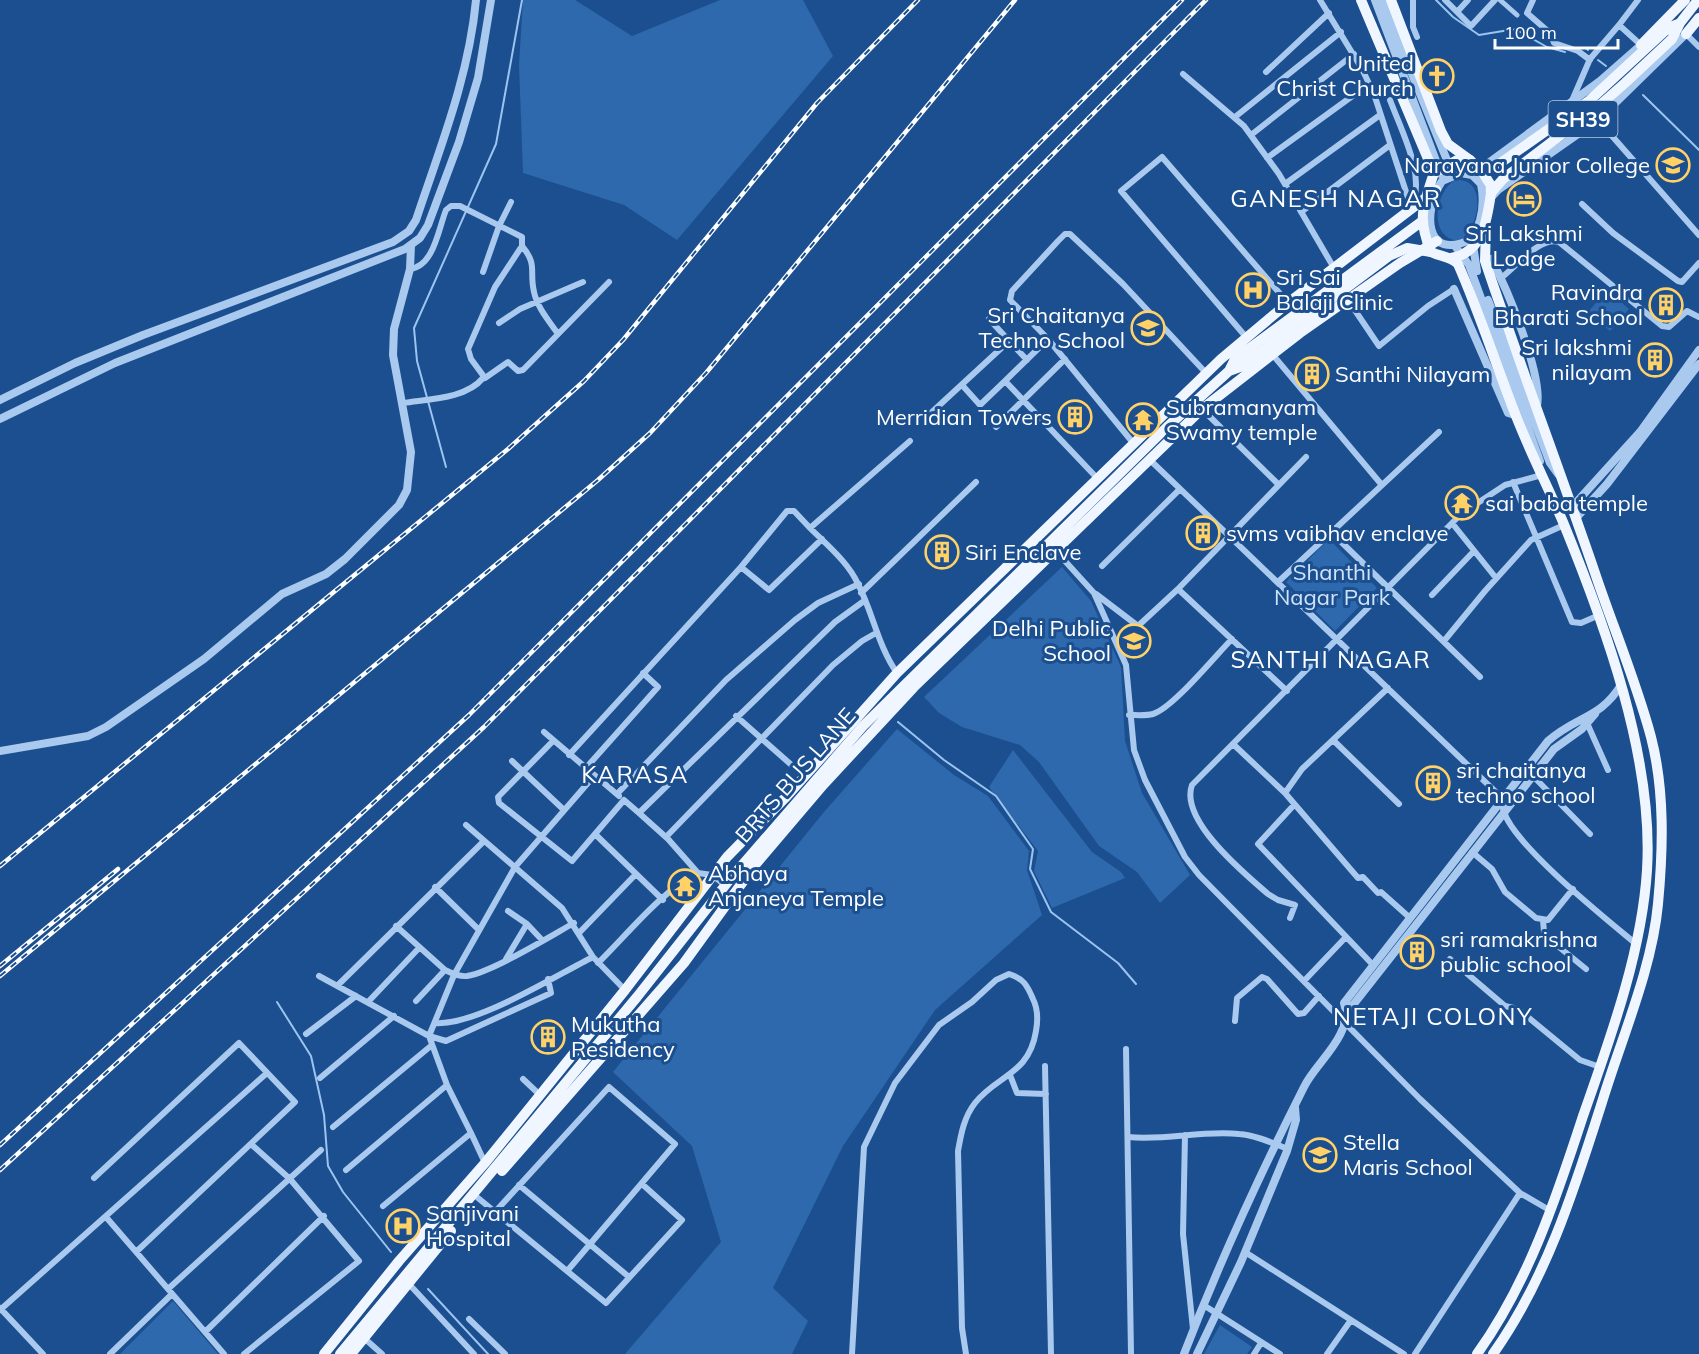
<svg xmlns="http://www.w3.org/2000/svg" width="1699" height="1354" font-family="Mulish,sans-serif">
	<style>
		.green { fill: #2e69ad }
		.lines { fill: none; stroke-linecap: round; stroke-linejoin: round }
		.stream { stroke: #9cc4f0; stroke-width: 2 }
		.pedestrian { stroke: #a9c9ee; stroke-width: 5 }
		.minor { stroke: #a9c9ee; stroke-width: 6 }
		.tertiary { stroke: #a9c9ee; stroke-width: 8 }
		.primary { stroke: #f0f6ff; stroke-width: 10 }
		.rail-casing { stroke: #fff; stroke-width: 4.5 }
		.rail { stroke: #1b4f8f; stroke-width: 2; stroke-dasharray: 7; stroke-linecap: butt }
		.primary-bridge { stroke: #f0f6ff; stroke-width: 10 }
		.labels { text-anchor: middle; dominant-baseline: central; stroke-width: 6; stroke-linejoin: round; paint-order: stroke }
		.shield { fill: #1b4f8f; stroke: #bbcadd; stroke-width: 1.5 }
		.shield-label { font-size: 21px; font-weight: bold; fill: #fff }
		.poi-label { font-size: 22px; fill: #fff; stroke: #1b4f8f; text-anchor: start }
		.park-label { font-size: 22px; fill: #cfe3fa; stroke: #1b4f8f }
		.street-label { font-size: 22px; fill: #fff; stroke: #1b4f8f }
		.neighbourhood-label { font-size: 24px; letter-spacing: 1.5px; fill: #fff; stroke: #1b4f8f }
	</style>
	<rect width="100%" height="100%" fill="#1b4f8f"/>
	<path class="green" d="M 523,0 L 575,0 L 632,36 L 720,0 L 803,0 L 833,56 L 677,240 L 624,205 L 523,173 L 519,65 Z
		M 1455,180 C 1489,177 1479,229 1460,241 C 1428,240 1434,192 1455,180 Z
		M 1607,290 L 1629,309 L 1610,331 L 1588,312 Z
		M 1329,539 L 1377,588 L 1335,631 L 1286,582 Z
		M 1062,567 L 1091,601 L 1121,667 L 1125,741 L 1142,793 L 1190,875 L 1160,903 L 1137,872 L 1099,846 L 1039,762 L 1020,745 L 962,727 L 939,713 L 924,697 Z
		M 897,729 L 954,775 L 988,796 L 1029,851 L 1027,870 L 1042,915 L 935,1010 L 843,1146 L 773,1288 L 808,1321 L 792,1354 L 625,1354 L 721,1242 L 692,1146 L 613,1072 L 824,812 Z
		M 1013,750 L 1092,852 L 1121,872 L 1125,878 L 1052,908 L 1034,871 L 1038,851 L 989,787 Z
		M 173,1301 L 218,1354 L 120,1354 Z
		M 1220,1325 L 1252,1347 L 1247,1354 L 1204,1354 Z"/>
	<g class="lines">
		<path class="stream" d="M 1436,0 L 1453,17 L 1479,35 L 1515,29 L 1547,47 L 1565,52
			M 1586,48 L 1588,50
			M 1598,60 L 1606,66
			M 1643,95 L 1699,150
			M 446,467 L 417,361 L 414,328 L 496,144 L 522,0
			M 898,722 L 944,760 L 996,796 L 1033,849 L 1030,869 L 1051,912 L 1118,963 L 1136,984
			M 277,1002 L 311,1056 L 324,1115 L 328,1166 L 343,1192 L 391,1252
			M 428,1289 L 488,1354"/>
		<path class="pedestrian" d="M 1500,0 L 1517,15"/>
		<path class="minor" d="M 1320,0 L 1362,69 L 1374,94 L 1411,207
			M 1413,0 L 1413,27 L 1417,37
			M 1445,0 L 1471,26 L 1495,0
			M 1533,0 L 1527,13 L 1550,33 L 1554,43 L 1578,51 L 1590,60
			M 1638,0 L 1619,25 L 1641,45
			M 1457,12 L 1468,0
			M 1686,34 L 1699,47
			M 1266,72 L 1329,13
			M 1183,74 L 1244,126 L 1279,174 L 1334,268
			M 1390,100 C 1401,130 1427,178 1411,206
			M 1571,103 L 1590,59 L 1619,25
			M 1235,117 L 1341,32
			M 1598,120 L 1699,235
			M 1251,135 L 1354,54
			M 1267,158 L 1369,84
			M 1285,184 L 1380,115
			M 1582,204 L 1613,233 L 1678,281 L 1682,282 L 1699,263
			M 1301,212 L 1390,145
			M 522,246 C 538,265 529,271 534,292 C 537,307 549,321 558,334
			M 410,269 C 434,266 438,230 446,210 L 451,206 L 460,206 L 522,237 L 522,246 L 495,287 L 468,349 L 471,359 L 485,378 L 508,362 L 518,371 L 523,370 L 609,282
			M 483,272 L 499,226 L 511,202
			M 1501,278 C 1516,267 1540,236 1559,242 L 1662,326 L 1669,327 L 1687,311 L 1699,317
			M 1348,300 L 1379,346 L 1428,306 L 1454,289
			M 989,319 L 1027,360
			M 499,323 L 520,309 L 583,282
			M 1246,337 L 1121,191 L 1162,157 L 1288,303
			M 1272,354 L 1381,484
			M 1005,381 L 1048,339
			M 962,385 L 980,405 L 1005,381 L 1097,478
			M 403,403 C 428,399 466,399 483,378
			M 1202,409 L 1279,485
			M 932,412 L 1009,341
			M 996,427 L 1065,359
			M 1134,444 L 1048,339 L 1010,300 L 1012,291 L 1058,241 L 1065,234 L 1070,234 L 1123,284 L 1206,373
			M 1150,460 L 1502,798 C 1503,803 1502,808 1504,812 C 1515,846 1605,918 1635,943
			M 1513,482 L 1572,622 L 1581,623 L 1597,616
			M 1452,523 L 1496,578
			M 1330,531 L 1480,677
			M 1055,550 L 1094,593 L 1126,665 L 1134,750 L 1145,780 L 1185,857 L 1199,875 L 1420,1099 L 1520,1193 L 1551,1211
			M 1102,566 L 1180,489
			M 741,567 L 769,590 L 822,539
			M 1278,582 L 1439,432
			M 861,593 L 976,482
			M 1096,594 L 1138,626 L 1178,589
			M 1432,595 L 1474,551
			M 1444,641 L 1485,591 L 1531,540 L 1564,525
			M 897,673 C 878,646 873,613 858,584 C 848,562 827,545 810,528 L 910,441
			M 1287,691 L 1178,589 L 1306,457
			M 1129,715 C 1136,715 1146,716 1153,714 C 1173,708 1215,656 1232,639
			M 736,716 L 804,776
			M 1587,723 L 1608,770
			M 544,732 L 619,796
			M 1333,740 L 1399,804
			M 553,741 L 498,797 L 499,803 L 572,861 L 624,800 L 639,813
			M 1233,744 L 1285,793 L 1358,878 L 1363,877 L 1378,893 L 1381,892 L 1409,917
			M 569,755 L 741,567 L 787,511 L 794,511 L 810,528
			M 512,761 L 564,810
			M 585,769 L 658,687 L 643,673
			M 1532,775 L 1590,834
			M 1285,793 L 1302,769 L 1388,688
			M 617,794 L 726,680 L 795,620 L 818,603 L 859,584
			M 1294,805 L 1258,844 L 1373,965
			M 466,825 L 562,908 L 593,957 L 625,990
			M 595,834 L 663,900
			M 666,837 L 833,665 L 862,641 L 876,633
			M 1472,852 L 1492,869 L 1505,892 L 1536,918 L 1548,920 L 1573,889
			M 726,886 L 712,875 L 698,873 L 668,839 L 639,813 L 835,622 L 864,601
			M 435,887 L 479,930
			M 508,911 L 527,924 L 542,940
			M 1290,918 L 1295,905 L 1278,900 L 1268,894 C 1245,874 1179,820 1192,785 L 1461,514 L 1505,485 L 1542,475
			M 1543,920 L 1544,932 L 1548,938 L 1586,969
			M 396,926 L 445,970 C 451,973 459,977 467,976 C 492,972 549,937 574,923
			M 579,933 L 636,874
			M 506,959 L 527,924
			M 1450,959 L 1505,1006 L 1518,1009 L 1580,1060 L 1600,1067
			M 598,963 C 627,935 662,890 698,873
			M 319,976 L 429,1036 L 446,1041 L 551,993 L 548,979
			M 1304,981 L 1345,938
			M 337,986 L 484,841
			M 416,1001 L 445,970
			M 368,1002 L 419,948
			M 1235,1021 L 1237,998 L 1262,977 L 1267,979 L 1298,1014 L 1304,1013 L 1319,996
			M 435,1023 C 476,1026 553,977 593,957
			M 306,1034 L 356,996
			M 1126,1049 L 1131,1354
			M 1045,1066 L 1051,1354
			M 1010,1075 L 1017,1093 L 1046,1094
			M 320,1078 L 394,1016
			M 523,1079 L 540,1095
			M 333,1127 L 432,1045
			M 471,1133 L 485,1163
			M 1185,1135 L 1183,1234 L 1193,1329
			M 1128,1137 C 1165,1141 1202,1130 1239,1134 C 1255,1135 1273,1143 1288,1149
			M 346,1170 L 447,1085
			M 94,1178 L 239,1043 L 295,1102 L 136,1252
			M 519,1185 L 629,1277
			M 478,1198 L 606,1303 L 682,1220 L 642,1184
			M 383,1206 L 471,1133 L 447,1085 L 429,1036 L 454,975 L 515,867 L 594,776
			M 495,1212 L 609,1087 L 675,1144 L 568,1270
			M 106,1217 L 224,1354
			M 1245,1252 L 1404,1354
			M 408,1283 L 474,1354
			M 168,1289 L 321,1150
			M 1205,1306 L 1280,1354
			M 0,1308 L 43,1354
			M 0,1310 L 267,1073
			M 469,1319 L 505,1354
			M 205,1332 L 324,1216
			M 364,1338 L 382,1354
			M 110,1354 L 172,1294
			M 244,1354 L 359,1261 L 290,1179 L 252,1145
			M 852,1354 L 864,1147 L 895,1083 L 939,1025 L 972,1002 L 996,980 L 1009,974 C 1024,979 1027,985 1033,999 C 1038,1009 1038,1020 1036,1031 C 1029,1075 997,1075 975,1103 C 964,1117 961,1134 958,1151 L 962,1328 L 966,1354
			M 1254,1354 L 1261,1343
			M 1327,1354 L 1351,1320
			M 1415,1354 L 1520,1193"/>
		<path class="tertiary" d="M 1375,0 L 1441,174
			M 1382,0 L 1453,175
			M 1461,173 L 1472,175 L 1481,184 C 1485,204 1482,222 1472,239 C 1423,263 1423,210 1442,181 Z
			M 1472,175 L 1600,81 L 1641,45
			M 1483,206 L 1498,190 L 1598,120 L 1686,34
			M 1472,239 L 1477,271
			M 1455,246 L 1469,265 L 1540,461
			M 1491,259 C 1507,288 1543,375 1537,406
			M 1454,289 L 1508,413 L 1515,415
			M 1488,300 L 1550,463 L 1558,474
			M 0,400 L 75,363 L 143,335 L 393,242 L 409,231 L 416,220 C 440,148 469,76 476,0
			M 0,419 L 115,363 L 405,249 L 420,238 L 428,225 L 459,142 L 478,78 L 491,0
			M 1573,506 L 1640,432 L 1699,350
			M 1577,517 L 1607,484 L 1699,364
			M 0,751 L 88,736 L 106,727 L 204,659 L 282,594 L 326,574 L 345,559 L 399,505 L 407,490 L 411,452 L 393,355 L 394,329 L 410,269 L 411,245
			M 1346,1008 L 1353,1005 L 1554,749 L 1582,729 L 1595,714
			M 1184,1354 C 1219,1263 1260,1174 1304,1087 C 1316,1062 1354,1035 1344,1003 L 1548,741 C 1576,716 1600,719 1621,685
			M 1197,1354 L 1241,1262 L 1287,1151 L 1296,1120 L 1295,1107"/>
		<path class="primary" d="M 1361,0 L 1434,173
			M 1391,0 L 1441,131 L 1448,144 L 1470,160
			M 1686,34 L 1699,18
			M 1641,45 L 1685,0
			M 1491,193 L 1503,179 L 1599,106 L 1625,83 L 1672,39 L 1680,23 L 1698,0
			M 1491,193 L 1490,184 L 1483,173 L 1499,164 L 1590,100 L 1668,28 L 1680,23
			M 1486,227 L 1485,261 C 1520,365 1559,468 1595,573 C 1613,627 1636,681 1651,737 C 1665,791 1663,850 1658,904 C 1652,969 1622,1037 1603,1099 C 1575,1187 1547,1278 1493,1354
			M 1431,252 C 1441,257 1450,256 1458,264 C 1480,314 1496,365 1516,416 C 1530,452 1548,487 1563,522 C 1605,625 1654,758 1647,870 C 1642,952 1610,1039 1583,1116 C 1556,1199 1528,1283 1477,1354
			M 1229,371 L 1240,367 L 1258,354
			M 502,1171 L 684,963 L 755,865 L 823,785 L 914,687 L 1202,409 L 1300,333 L 1400,263 L 1437,241
			M 324,1354 L 399,1261 L 485,1163 L 625,990 L 727,857 L 787,796 L 897,673 L 1221,359 L 1288,303 L 1436,190
			M 340,1354 L 637,997 L 731,878 L 863,726 L 1167,427 L 1229,371 L 1235,359 L 1421,222
			M 351,1354 L 451,1231"/>
		<g class="rail-casing">
			<path id="rail" d="M 0,866 L 508,449 L 584,381 L 623,340 L 817,103 L 918,0
				M 0,966 L 118,869
				M 0,976 L 598,480 L 650,433 L 706,373 L 1015,0
				M 0,1145 L 469,715 L 1182,0
				M 0,1170 L 484,727 L 1206,0"/>
		</g>
		<use href="#rail" class="rail"/>
		<path class="primary-bridge" d="M 1431,252 C 1417,218 1423,206 1434,173 L 1457,160 L 1470,160 L 1483,173
			M 1451,258 C 1483,253 1487,220 1491,193
			M 1258,354 L 1389,256 L 1407,248 L 1431,252"/>
	</g>
	<defs>
		<g id="church-ring" transform="scale(1.725)"><circle r="9.5" fill="#1b4f8f" stroke="#ffd166" stroke-width="1.5"/><path d="M-1.2-6h2.4v3.5h3.3v2.4h-3.3V6h-2.4V-.1h-3.3v-2.4h3.3Z" fill="#ffd166"/></g>
		<g id="school-ring" transform="scale(1.725)"><circle r="9.5" fill="#1b4f8f" stroke="#ffd166" stroke-width="1.5"/><path d="M0-5L7-2L0 1L-7-2ZM-4 1L0 2.5L4 1V4Q0 6-4 4Z" fill="#ffd166"/></g>
		<g id="hotel-ring" transform="scale(1.725)"><circle r="9.5" fill="#1b4f8f" stroke="#ffd166" stroke-width="1.5"/><path d="M-6-4.5h1.5V1H6V5H4.5V3h-9V5H-6ZM-4 0a1.8 1.8 0 1 1 3.6 0ZM.5 0V-2.5h3Q6-2.5 6 0Z" fill="#ffd166"/></g>
		<g id="hospital-ring" transform="scale(1.725)"><circle r="9.5" fill="#1b4f8f" stroke="#ffd166" stroke-width="1.5"/><path d="M-5-5h3v3.5h4V-5h3V5h-3V1.5h-4V5h-3Z" fill="#ffd166"/></g>
		<g id="building-ring" transform="scale(1.725)"><circle r="9.5" fill="#1b4f8f" stroke="#ffd166" stroke-width="1.5"/><path d="M-4-6H4V6H1V3H-1V6H-4ZM-2.5-4.3h1.7v1.8h-1.7ZM.8-4.3h1.7v1.8H.8ZM-2.5-1h1.7V.8h-1.7ZM.8-1h1.7V.8H.8Z" fill="#ffd166"/></g>
		<g id="temple-ring" transform="scale(1.725)"><circle r="9.5" fill="#1b4f8f" stroke="#ffd166" stroke-width="1.5"/><path d="M0-6L5-2H3V0L6.5 2.5H4V6H1.5V3h-3V6H-4V2.5H-6.5L-3 0V-2H-5Z" fill="#ffd166"/></g>
	</defs>
	<g fill-rule="evenodd">
		<use href="#church-ring" x="1437" y="76"/>
		<use href="#school-ring" x="1673" y="165"/>
		<use href="#hotel-ring" x="1524" y="199"/>
		<use href="#hospital-ring" x="1253" y="290"/>
		<use href="#building-ring" x="1666" y="305"/>
		<use href="#school-ring" x="1148" y="328"/>
		<use href="#building-ring" x="1655" y="360"/>
		<use href="#building-ring" x="1312" y="374"/>
		<use href="#building-ring" x="1075" y="417"/>
		<use href="#temple-ring" x="1143" y="420"/>
		<use href="#temple-ring" x="1462" y="503"/>
		<use href="#building-ring" x="1203" y="533"/>
		<use href="#building-ring" x="942" y="552"/>
		<use href="#school-ring" x="1134" y="641"/>
		<use href="#building-ring" x="1433" y="783"/>
		<use href="#temple-ring" x="685" y="886"/>
		<use href="#building-ring" x="1417" y="952"/>
		<use href="#building-ring" x="548" y="1037"/>
		<use href="#school-ring" x="1320" y="1155"/>
		<use href="#hospital-ring" x="403" y="1226"/>
	</g>
	<g class="labels">
		<rect class="shield" x="1548.5" y="101" width="69" height="36" rx="4.5"/>
		<g class="shield-label">
			<text x="1583" y="119">SH39</text>
		</g>
		<g class="poi-label">
			<text x="1414" y="63" text-anchor="end">United<tspan x="1414" dy="25">Christ Church</tspan></text>
			<text x="1650" y="165" text-anchor="end">Narayana Junior College</text>
			<text x="1524" y="233" text-anchor="middle">Sri Lakshmi<tspan x="1524" dy="25">Lodge</tspan></text>
			<text x="1276" y="277">Sri Sai<tspan x="1276" dy="25">Balaji Clinic</tspan></text>
			<text x="1643" y="292" text-anchor="end">Ravindra<tspan x="1643" dy="25">Bharati School</tspan></text>
			<text x="1125" y="315" text-anchor="end">Sri Chaitanya<tspan x="1125" dy="25">Techno School</tspan></text>
			<text x="1632" y="347" text-anchor="end">Sri lakshmi<tspan x="1632" dy="25">nilayam</tspan></text>
			<text x="1335" y="374">Santhi Nilayam</text>
			<text x="1166" y="407">Subramanyam<tspan x="1166" dy="25">Swamy temple</tspan></text>
			<text x="1052" y="417" text-anchor="end">Merridian Towers</text>
			<text x="1485" y="503">sai baba temple</text>
			<text x="1226" y="533">svms vaibhav enclave</text>
			<text x="965" y="552">Siri Enclave</text>
			<text x="1111" y="628" text-anchor="end">Delhi Public<tspan x="1111" dy="25">School</tspan></text>
			<text x="1456" y="770">sri chaitanya<tspan x="1456" dy="25">techno school</tspan></text>
			<text x="708" y="873">Abhaya<tspan x="708" dy="25">Anjaneya Temple</tspan></text>
			<text x="1440" y="939">sri ramakrishna<tspan x="1440" dy="25">public school</tspan></text>
			<text x="571" y="1024">Mukutha<tspan x="571" dy="25">Residency</tspan></text>
			<text x="1343" y="1142">Stella<tspan x="1343" dy="25">Maris School</tspan></text>
			<text x="426" y="1213">Sanjivani<tspan x="426" dy="25">Hospital</tspan></text>
		</g>
		<g class="park-label">
			<text x="1332" y="572">Shanthi<tspan x="1332" dy="25">Nagar Park</tspan></text>
		</g>
		<g class="street-label">
			<text transform="translate(795 775) rotate(-49)">BRTS BUS LANE</text>
		</g>
		<g class="neighbourhood-label">
			<text x="1336" y="198">GANESH NAGAR</text>
			<text x="1331" y="659">SANTHI NAGAR</text>
			<text x="635" y="774">KARASA</text>
			<text x="1433" y="1016">NETAJI COLONY</text>
		</g>
	</g>
	<path d="M1495 39v9h123v-9" fill="none" stroke="#ffffff" stroke-width="3"/>
	<text x="1504" y="39" font-size="18" fill="#ffffff" stroke="#1b4f8f" stroke-width="4.5" paint-order="stroke">100 m</text>
</svg>
